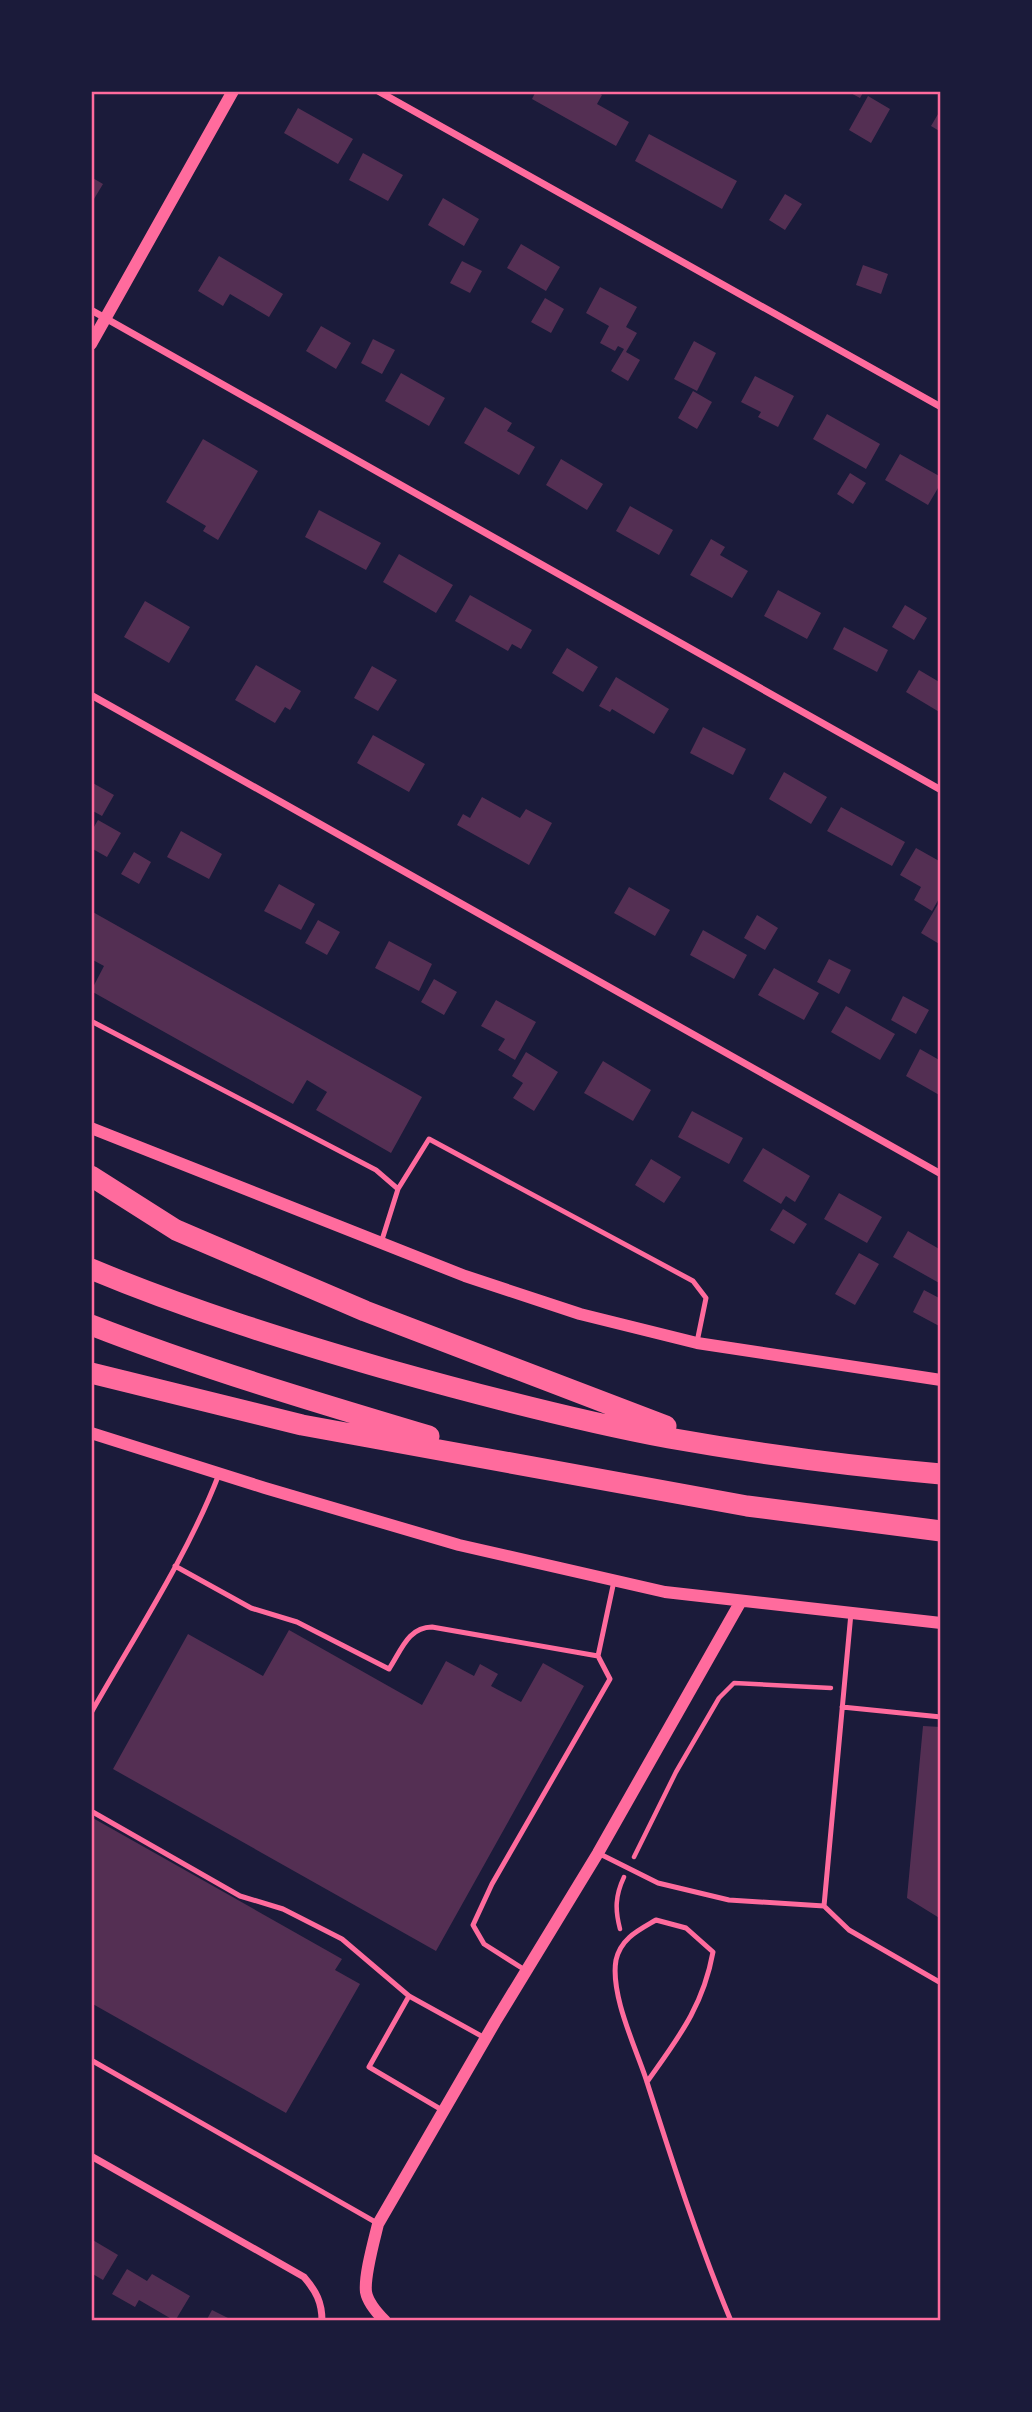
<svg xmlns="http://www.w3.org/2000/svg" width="1032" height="2412" font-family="Inter,sans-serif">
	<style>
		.building { fill: #542f53 }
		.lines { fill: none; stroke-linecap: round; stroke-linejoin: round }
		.path { stroke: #ff6b9d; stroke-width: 4.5 }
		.service { stroke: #ff6b9d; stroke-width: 5 }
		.minor { stroke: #ff6b9d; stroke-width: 7 }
		.tertiary { stroke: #ff6b9d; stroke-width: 12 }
		.motorway { stroke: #ff6b9d; stroke-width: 21 }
		.neatline { fill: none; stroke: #ff6b9d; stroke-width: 2.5 }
	</style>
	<rect width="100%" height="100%" fill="#1b1b3a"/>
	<path class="building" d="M 536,91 L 595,91 L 602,95 L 597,104 L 629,122 L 616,146 L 532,99 Z
		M 847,91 L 864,91 L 860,98 Z
		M 868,96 L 890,109 L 871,143 L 849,130 Z
		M 298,108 L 353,139 L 338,164 L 284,133 Z
		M 941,109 L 941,132 L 931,126 Z
		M 649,134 L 737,181 L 722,209 L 635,161 Z
		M 363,153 L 403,175 L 388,201 L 349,180 Z
		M 91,177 L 103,184 L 91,204 Z
		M 785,194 L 802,204 L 785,230 L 769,220 Z
		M 443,198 L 479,219 L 464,246 L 428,225 Z
		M 521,244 L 560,267 L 546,291 L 507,268 Z
		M 219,256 L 283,294 L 269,317 L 230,294 L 223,306 L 198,291 Z
		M 462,261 L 482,271 L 470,293 L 450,283 Z
		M 863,265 L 888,274 L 881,294 L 856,285 Z
		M 600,287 L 637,307 L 626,327 L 637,333 L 626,352 L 640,360 L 628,381 L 611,371 L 624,349 L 618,346 L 615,351 L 600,343 L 609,326 L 586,313 Z
		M 545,298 L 564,309 L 551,333 L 531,322 Z
		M 321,326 L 351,343 L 336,369 L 306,351 Z
		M 373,339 L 395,350 L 382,374 L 361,363 Z
		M 694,341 L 716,353 L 697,391 L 674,379 Z
		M 401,373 L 445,398 L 429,426 L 385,401 Z
		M 755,376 L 794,396 L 778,427 L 758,417 L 761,412 L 741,402 Z
		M 693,391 L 712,402 L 697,429 L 678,418 Z
		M 485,407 L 512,423 L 507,431 L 535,447 L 519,475 L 464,443 Z
		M 827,414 L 880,444 L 866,469 L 813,439 Z
		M 203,439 L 258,471 L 218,540 L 203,531 L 206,526 L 166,502 Z
		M 900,454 L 941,477 L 941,483 L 928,505 L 885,480 Z
		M 561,459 L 603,484 L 587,510 L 546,485 Z
		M 850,473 L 866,483 L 853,504 L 837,494 Z
		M 630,506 L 673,530 L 659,555 L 616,531 Z
		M 319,510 L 381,543 L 366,570 L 305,537 Z
		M 711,539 L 725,547 L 720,555 L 748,571 L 732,598 L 690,575 Z
		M 399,554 L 453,585 L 436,613 L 383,582 Z
		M 778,590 L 821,613 L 807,639 L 764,616 Z
		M 470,595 L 532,630 L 521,649 L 512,644 L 508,651 L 455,621 Z
		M 145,601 L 190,627 L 169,663 L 124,637 Z
		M 905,605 L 927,618 L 914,640 L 892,627 Z
		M 844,627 L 888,650 L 877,672 L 833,649 Z
		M 567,648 L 598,667 L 583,692 L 552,673 Z
		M 256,665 L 301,691 L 290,710 L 285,707 L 275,723 L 235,700 Z
		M 372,666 L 397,680 L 378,711 L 354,698 Z
		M 919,670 L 941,683 L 941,713 L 906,692 Z
		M 616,677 L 669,709 L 654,734 L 612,709 L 610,712 L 599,706 Z
		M 703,727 L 746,749 L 733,775 L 690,753 Z
		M 373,735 L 425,764 L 409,792 L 357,763 Z
		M 784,772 L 827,797 L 811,824 L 769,799 Z
		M 91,782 L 114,795 L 102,816 L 91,810 Z
		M 482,797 L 520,818 L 526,809 L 552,823 L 529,865 L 457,825 L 463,814 L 470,818 Z
		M 841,807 L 905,842 L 892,866 L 827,831 Z
		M 98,820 L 121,833 L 107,857 L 91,848 L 91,832 Z
		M 181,831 L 222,854 L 209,879 L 167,857 Z
		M 916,848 L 941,862 L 941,895 L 932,911 L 914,900 L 921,887 L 900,875 Z
		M 134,852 L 151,862 L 139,884 L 121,874 Z
		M 279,884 L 315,904 L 301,930 L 264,911 Z
		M 629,887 L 670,910 L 655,936 L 614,913 Z
		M 938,904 L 941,905 L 941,945 L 921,933 Z
		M 91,911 L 422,1097 L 391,1153 L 316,1110 L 327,1092 L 307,1080 L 293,1104 L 91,991 L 104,966 L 91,959 Z
		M 757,915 L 778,928 L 765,950 L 744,938 Z
		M 318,920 L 340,932 L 327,955 L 305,943 Z
		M 703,930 L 747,955 L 734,979 L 690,955 Z
		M 389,941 L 432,964 L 419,991 L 375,968 Z
		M 829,959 L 851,970 L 839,994 L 817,982 Z
		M 774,968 L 819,993 L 804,1020 L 758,995 Z
		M 434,979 L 457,992 L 444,1015 L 421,1002 Z
		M 903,996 L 929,1010 L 916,1034 L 891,1020 Z
		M 496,1000 L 536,1022 L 515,1060 L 498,1050 L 505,1039 L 481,1026 Z
		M 846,1006 L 895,1034 L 880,1060 L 831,1032 Z
		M 920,1049 L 941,1061 L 941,1096 L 906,1076 Z
		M 526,1052 L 558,1072 L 534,1111 L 513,1098 L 523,1083 L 512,1076 Z
		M 603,1061 L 651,1090 L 633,1121 L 584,1093 Z
		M 692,1111 L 743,1138 L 729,1164 L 678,1137 Z
		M 763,1148 L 810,1176 L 795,1202 L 786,1196 L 781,1204 L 743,1181 Z
		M 651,1159 L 681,1177 L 664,1203 L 635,1185 Z
		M 839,1193 L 882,1217 L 867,1243 L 824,1219 Z
		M 783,1209 L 807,1224 L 794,1244 L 770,1230 Z
		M 908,1231 L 941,1250 L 941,1284 L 893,1257 Z
		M 859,1253 L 879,1264 L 855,1305 L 835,1294 Z
		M 924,1290 L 941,1299 L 941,1327 L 913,1312 Z
		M 289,1630 L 422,1705 L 446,1661 L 474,1676 L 480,1664 L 498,1674 L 491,1686 L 521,1702 L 543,1663 L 584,1686 L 436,1951 L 113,1769 L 188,1634 L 263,1676 Z
		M 923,1726 L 941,1727 L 941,1919 L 907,1898 Z
		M 91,1817 L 342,1959 L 335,1970 L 360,1984 L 286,2113 L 91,2003 Z
		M 91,2239 L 118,2255 L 103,2280 L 91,2273 Z
		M 127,2269 L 147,2281 L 152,2274 L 190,2296 L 175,2321 L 139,2300 L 135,2307 L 112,2294 Z
		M 212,2310 L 234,2321 L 206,2321 Z"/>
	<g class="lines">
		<path class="path" d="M 634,1857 L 676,1772 L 719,1698 L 734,1683 L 831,1688
			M 620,1929 C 615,1910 615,1896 624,1877"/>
		<path class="service" d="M 91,1021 L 376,1170 L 398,1189 L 381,1243
			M 398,1189 L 429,1139 L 693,1281 L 706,1298 L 697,1342
			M 175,1566 L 251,1608 L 297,1622 L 389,1669 C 401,1651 408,1627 432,1627 L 598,1656
			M 851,1613 L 824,1906 L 849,1930 L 941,1983
			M 842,1707 L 941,1717
			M 91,1713 C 134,1637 188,1555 219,1474
			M 91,1811 L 240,1896 L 283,1909 L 342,1939 L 409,1996
			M 598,1853 L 658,1883 L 729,1900 L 824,1906
			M 525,1970 L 484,1944 L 473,1925 L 492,1884 L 610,1679 L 598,1656 L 614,1581
			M 91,2060 L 377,2223
			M 647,2082 C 678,2038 703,2007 713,1952 L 686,1928 L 656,1920 C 639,1930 621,1938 616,1960 C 610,1994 635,2046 646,2079 C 672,2160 698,2242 731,2321
			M 442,2110 L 369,2067 L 409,1996 L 485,2038"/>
		<path class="minor" d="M 378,91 L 941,407
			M 91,310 L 941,790
			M 91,695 L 941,1174
			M 91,2156 L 304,2277 C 316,2291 322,2302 322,2321"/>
		<path class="tertiary" d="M 91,344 L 233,91
			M 91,1128 L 465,1276 L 580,1314 L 697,1343 L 941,1380
			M 91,1433 L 265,1488 L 459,1545 L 665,1592 L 941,1623
			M 385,2321 C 378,2314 368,2303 366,2292 C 364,2276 374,2241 378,2224 L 495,2022 L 598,1853 L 741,1601"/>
		<path class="motorway" d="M 91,1176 L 176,1230 L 365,1311 L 666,1426
			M 91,1269 C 187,1309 286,1340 386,1369 C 479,1395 573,1420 669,1438 C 759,1454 850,1466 941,1474
			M 91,1325 C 201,1368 315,1402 429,1436
			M 91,1373 L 302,1425 L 747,1506 L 941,1531"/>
	</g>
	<rect width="1032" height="2412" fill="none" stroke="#1b1b3a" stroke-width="186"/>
	<rect x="93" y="93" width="846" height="2226" class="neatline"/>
</svg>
